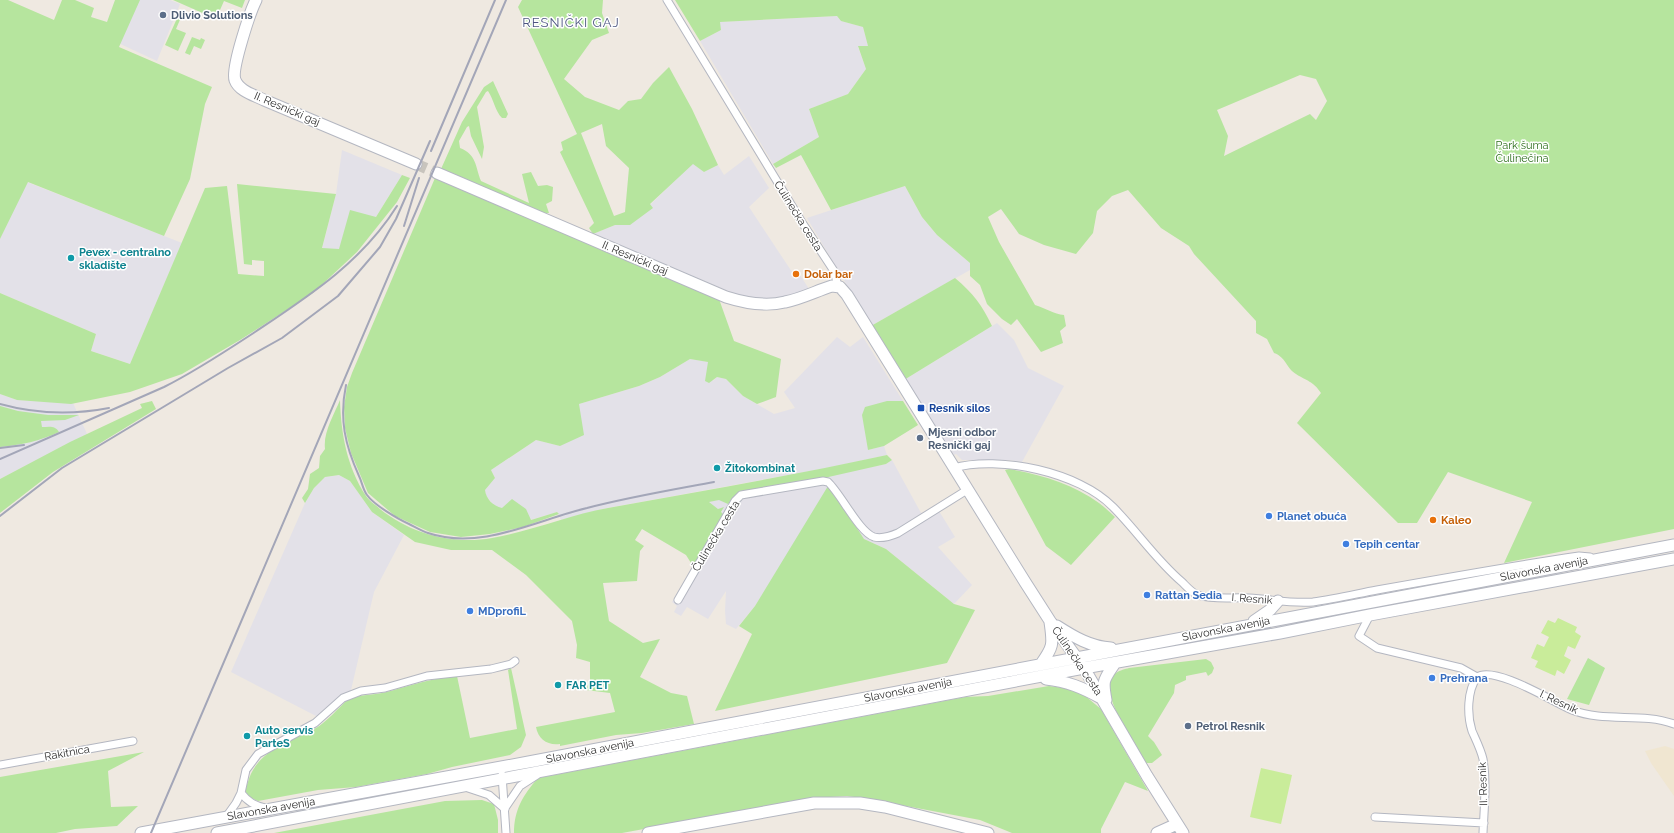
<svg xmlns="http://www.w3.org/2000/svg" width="1674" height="833" font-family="Raleway,sans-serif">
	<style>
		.industrial { fill: #e3e1e8 }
		.education { fill: #f0e6d1 }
		.green { fill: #b6e59e; fill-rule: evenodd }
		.pitch { fill: #c9ec9a }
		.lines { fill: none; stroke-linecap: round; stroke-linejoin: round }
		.secondary-tunnel { stroke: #c8c4bd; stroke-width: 11; stroke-dasharray: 11 5.5; stroke-linecap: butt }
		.street-casing { stroke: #b4b7c1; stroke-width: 9 }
		.secondary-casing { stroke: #b4b7c1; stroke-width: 13 }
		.street { stroke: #fff; stroke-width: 7 }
		.secondary { stroke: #fff; stroke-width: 11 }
		.rail { stroke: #a3a6b8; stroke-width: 2 }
		.service-dot { fill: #5c6f8a; stroke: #fff; stroke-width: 1.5 }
		.culture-dot { fill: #0f9aa8; stroke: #fff; stroke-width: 1.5 }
		.food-dot { fill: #e8710a; stroke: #fff; stroke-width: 1.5 }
		.transit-dot { fill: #1a4fb4; stroke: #fff; stroke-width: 1.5 }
		.shop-dot { fill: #3f7fe0; stroke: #fff; stroke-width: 1.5 }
		.labels { text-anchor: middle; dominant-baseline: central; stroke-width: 3; stroke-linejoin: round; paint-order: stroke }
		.service-label { font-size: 11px; font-weight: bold; fill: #4e5e75; stroke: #fff; text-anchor: start }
		.street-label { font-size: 11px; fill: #2e2e2e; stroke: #fff }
		.park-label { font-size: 11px; fill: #2c6e1b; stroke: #fff }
		.culture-label { font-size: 11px; font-weight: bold; fill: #0d838f; stroke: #fff; text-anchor: start }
		.food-label { font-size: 11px; font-weight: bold; fill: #c56008; stroke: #fff; text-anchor: start }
		.transit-label { font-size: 11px; font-weight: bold; fill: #164399; stroke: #fff; text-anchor: start }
		.shop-label { font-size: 11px; font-weight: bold; fill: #366cbe; stroke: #fff; text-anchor: start }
		.quarter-label { font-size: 13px; letter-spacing: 1px; fill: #4d5680; stroke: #fff }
	</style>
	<rect width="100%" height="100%" fill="#efe9e1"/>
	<path class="industrial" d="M 134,0 L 170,0 L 180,4 L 157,61 L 116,42 Z
		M 837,16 L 841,21 L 863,27 L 868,46 L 858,47 L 866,69 L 848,94 L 809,109 L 819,137 L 773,164 L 700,41 L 721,30 L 719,22 Z
		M 342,150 L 402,175 L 376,217 L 340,249 L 322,249 L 336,194 Z
		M 749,156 L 769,188 L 749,207 L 796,278 L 800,275 L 809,289 L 786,296 L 770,299 L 754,298 L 738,295 L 650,260 L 593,234 L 615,225 L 630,224 L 652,208 L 650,205 L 693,163 L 704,172 L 718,165 L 724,175 Z
		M 27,182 L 182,243 L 130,364 L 91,351 L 96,334 L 0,293 L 0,239 Z
		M 905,186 L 922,217 L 937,235 L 970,263 L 970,270 L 871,326 L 807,218 Z
		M 997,323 L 1014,340 L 1028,368 L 1064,386 L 1022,462 L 1008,460 L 962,460 L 956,454 L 954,455 L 904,380 Z
		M 837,337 L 850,347 L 863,337 L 903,401 L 887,401 L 868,450 L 884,446 L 887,455 L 827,468 L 607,508 L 561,520 L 557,512 L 530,520 L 495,507 L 486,496 L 485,490 L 495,478 L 491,470 L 536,440 L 560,446 L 579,404 L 639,386 L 660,377 L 690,359 L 709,362 L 713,381 L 717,377 L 726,379 L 743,396 L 774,414 L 795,408 L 784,392 Z
		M 0,394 L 17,400 L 73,403 L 87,434 L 0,479 Z
		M 892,460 L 921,513 L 939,511 L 955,537 L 938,547 L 972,585 L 954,604 L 886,549 L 864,539 L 831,488 L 755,606 L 736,629 L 726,624 L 725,611 L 726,591 L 708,619 L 687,607 L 681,616 L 674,612 L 677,606 L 672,602 L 697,563 L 722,513 L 721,513 L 723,508 L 718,509 L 708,502 L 734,497 L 741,493 L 886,464 Z
		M 339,475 L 350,481 L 372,512 L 404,535 L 374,592 L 351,690 L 337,699 L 318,717 L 231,672 L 305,503 L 314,488 L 325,477 Z"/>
	<path class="education" d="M 1665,746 L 1674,749 L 1674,796 L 1651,763 L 1645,751 Z"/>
	<path class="green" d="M 0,0 L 8,0 L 54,20 L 62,0 L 75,0 L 94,8 L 91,17 L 107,22 L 115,0 L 140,0 L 119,47 L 212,87 L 205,104 L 190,179 L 164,236 L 28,182 L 0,239 Z
		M 173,0 L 245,0 L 242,8 L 224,1 L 216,19 Z
		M 522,0 L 603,0 L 602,13 L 609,33 L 592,40 L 564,79 L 585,97 L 619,110 L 628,101 L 641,99 L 653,83 L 669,67 L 692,109 L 718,165 L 704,172 L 693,164 L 650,204 L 653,208 L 630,225 L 615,225 L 593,234 L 589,228 L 594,223 L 560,152 L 563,150 L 561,142 L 577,134 L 518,7 ZM 602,124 L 606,146 L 629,168 L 625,212 L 614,216 L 581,133 Z
		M 675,0 L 1674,0 L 1674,529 L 1504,563 L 1532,502 L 1448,472 L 1417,523 L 1398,523 L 1297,423 L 1321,393 C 1312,380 1308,382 1296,374 C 1286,368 1286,357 1274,353 L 1267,339 L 1256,333 L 1256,321 L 1194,254 L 1189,246 L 1161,228 L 1128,190 L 1112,196 L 1097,211 L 1093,233 L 1076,254 L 1044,245 L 1019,234 L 1001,209 L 988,217 L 999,242 L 1035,305 C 1045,308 1054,314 1064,315 L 1066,326 L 1060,331 L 1063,343 L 1041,352 L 1017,319 L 1011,325 L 1002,319 L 987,304 L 980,285 L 970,276 L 970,263 L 937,235 L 922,217 L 905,186 L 831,210 L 801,155 L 776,168 L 773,164 L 819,137 L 809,109 L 848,94 L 866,69 L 858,46 L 868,46 L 863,27 L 841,21 L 837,16 L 720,22 L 721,30 L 700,41 ZM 1300,75 L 1316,79 L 1327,101 L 1316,120 L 1310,114 L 1224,156 L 1228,136 L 1217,110 Z
		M 179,14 L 182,15 L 176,29 L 186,33 L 178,51 L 165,45 Z
		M 192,37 L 200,40 L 201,38 L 205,40 L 201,49 L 194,46 L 190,55 L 185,53 Z
		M 493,81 L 508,114 L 506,118 L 502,118 C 495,111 494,100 488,91 L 486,92 L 477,107 L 484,147 L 482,159 L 471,136 L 469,126 L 467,127 L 459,141 L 460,148 C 477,155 475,166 481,181 L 529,203 L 522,174 L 531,172 L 538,186 L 547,185 L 553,187 L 552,201 L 546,204 L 549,213 L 542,213 L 441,169 L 462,122 L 484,87 Z
		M 402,175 L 410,178 L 397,202 L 357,252 L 313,293 L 240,340 L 182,374 L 130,392 L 71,404 L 17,400 L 0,394 L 0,293 L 96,334 L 91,351 L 130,364 L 205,188 L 227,186 L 238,274 L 264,276 L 264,261 L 252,260 L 252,265 L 244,264 L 237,184 L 336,194 L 322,248 L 339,249 L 350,210 L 376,217 Z
		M 435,178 L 719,299 L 734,341 L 781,359 L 776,397 L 757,404 L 743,396 L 726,379 L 717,377 L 709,383 L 705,381 L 708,362 L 690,359 L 660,377 L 639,386 L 579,404 L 584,435 L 560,446 L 536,440 L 491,470 L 495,478 L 485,490 C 486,499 493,506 502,508 L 512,499 L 526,509 L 531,520 L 557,512 L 559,514 L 523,527 L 490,534 L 461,537 L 430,532 L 395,516 L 368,493 L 351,453 L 345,428 L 344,407 L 347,387 L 352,373 Z
		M 955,278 C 973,293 982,305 992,326 L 904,380 L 871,326 Z
		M 340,400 C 341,434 347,467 366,496 C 369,501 376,505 380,509 C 411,534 453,545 492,538 C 532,531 569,515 608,508 C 701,491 795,475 887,455 L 892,460 L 886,464 L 824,478 L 741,493 L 734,497 L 728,504 L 719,500 L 709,502 L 718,509 L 724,507 L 721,512 L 723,514 L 697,563 L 691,563 L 686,555 L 642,529 L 635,540 L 644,546 L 640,551 L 637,581 L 603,583 L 609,621 L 643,643 L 660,639 L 640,677 L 671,693 L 687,696 L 694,724 L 642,733 L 616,735 L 560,746 L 560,744 C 548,746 538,739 536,727 L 615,712 L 610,693 L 586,690 L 590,680 L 590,662 L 576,658 L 577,645 L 572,621 L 526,575 L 492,550 L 451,550 L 415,542 L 372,512 L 350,481 L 339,475 L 325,477 L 314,488 L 305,503 L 302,498 L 308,489 L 310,474 L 319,468 L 320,456 L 325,449 C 323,432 334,415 340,400 Z
		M 152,401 L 156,409 L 53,472 L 0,513 L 0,479 L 70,442 L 142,408 L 140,404 Z
		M 887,401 L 903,401 L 918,425 L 884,446 L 868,450 L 862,415 L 865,407 Z
		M 0,406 L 18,411 L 48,415 L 79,415 L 65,420 L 41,421 L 42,427 C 49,427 55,425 59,432 C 40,441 21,445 0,447 Z
		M 1009,469 C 1039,474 1073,484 1099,503 C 1104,507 1110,512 1115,517 L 1071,565 L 1046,546 L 1005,470 Z
		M 828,486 L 831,488 L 864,539 L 886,549 L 954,604 L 975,610 L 947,663 L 715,711 L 752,634 L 739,626 L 755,606 Z
		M 1588,658 L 1605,668 L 1589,705 L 1567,699 Z
		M 1206,659 L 1211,662 L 1214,668 L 1212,673 L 1208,676 L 1206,672 L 1186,676 L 1186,680 L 1175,685 L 1174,693 L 1148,736 L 1154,742 L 1162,755 L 1152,763 L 1145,763 C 1135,745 1107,703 1109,684 C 1110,673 1121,670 1129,668 Z
		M 511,668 L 526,735 L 521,747 L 510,755 L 452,767 L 427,774 L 356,787 L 318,790 L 258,801 L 247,796 C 245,791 246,787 248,782 C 256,751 291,741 316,728 C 325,723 340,707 348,699 C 359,695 371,695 382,693 C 408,687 429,678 457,676 L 470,738 L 517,729 L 508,670 Z
		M 1049,686 L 1078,690 L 1101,709 L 1148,791 L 1125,782 L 1101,829 L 1101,833 L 1012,833 L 980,820 L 869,799 L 847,796 L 813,798 L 622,833 L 514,833 C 514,810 523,795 538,778 L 965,697 L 988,696 Z
		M 144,752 L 108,771 L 111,807 L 138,806 L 117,826 L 75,829 L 56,833 L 0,833 L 0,777 Z
		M 482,800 L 494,804 L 498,820 L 498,833 L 274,833 L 445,801 Z"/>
	<path class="pitch" d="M 1558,618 L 1577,627 L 1575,632 L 1581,636 L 1575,649 L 1568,646 L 1564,656 L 1571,660 L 1564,674 L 1557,670 L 1555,676 L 1535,667 L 1538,661 L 1531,658 L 1537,644 L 1544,647 L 1549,637 L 1541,633 L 1548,620 L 1555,623 Z
		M 1261,768 L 1292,775 L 1281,824 L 1250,817 Z"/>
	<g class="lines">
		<path class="secondary-tunnel" d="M 416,164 L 437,173"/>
		<g class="street-casing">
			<path id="street" d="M 667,0 L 803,224 L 834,271 L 838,286
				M 953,468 C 999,455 1079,472 1113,507 C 1137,531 1156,560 1182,582 C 1187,587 1192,593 1198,595 C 1214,600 1232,597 1249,598 C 1270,599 1292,604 1313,602 C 1335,599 1356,594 1377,590 C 1444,578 1511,566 1579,556 L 1590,557
				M 678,600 L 735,501 L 741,495 L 823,481 L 828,482 C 841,494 859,532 874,537 C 882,539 891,536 898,533 L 967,490
				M 1370,615 L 1359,636 L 1377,648 L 1461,668 L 1477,677
				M 1477,677 C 1495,665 1553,702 1572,710 C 1605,723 1641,712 1674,724
				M 1477,677 C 1467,691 1467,715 1472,731 C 1476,740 1481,750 1483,759 C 1487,783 1484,809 1483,833
				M 0,765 L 133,741
				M 502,775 L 506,833
				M 465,787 L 489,795 L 505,809
				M 241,793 C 248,802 254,805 265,808
				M 505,808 L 520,786 L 537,775
				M 226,817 L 236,803 L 241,793 L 246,770 L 258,754 L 315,723 L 343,698 L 361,691 L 385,688 L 427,676 L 491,669 L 511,664 L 515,661
				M 1375,817 L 1484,823"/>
		</g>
		<g class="secondary-casing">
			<path id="secondary" d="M 256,0 C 250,12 231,69 235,80 C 239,91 254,95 264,100 L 416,164
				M 437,173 L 726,297 C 745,303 765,307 785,302 C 801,299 816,291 832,286 L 840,287 L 847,295 L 1025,582 L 1050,621 L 1084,668 L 1147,776 L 1183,833
				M 1254,621 L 1270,610 L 1278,601
				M 1057,626 C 1074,637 1091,647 1111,648
				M 1041,664 C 1054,646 1053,644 1050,622
				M 1046,679 C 1067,681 1083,688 1101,698
				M 1106,700 C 1102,679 1104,680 1115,663
				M 141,833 C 272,808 404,786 534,761 C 914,690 1294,615 1674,545
				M 217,833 L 1084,668 L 1280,633 L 1370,615 L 1674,559
				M 648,833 L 814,803 L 860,803 L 885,807 L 988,833
				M 1157,833 L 1177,824"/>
		</g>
		<use href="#street" class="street"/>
		<use href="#secondary" class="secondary"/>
		<path class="rail" d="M 431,151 L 495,0
			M 404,226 L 419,178
			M 346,385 C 339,419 345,445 359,476 C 362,482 363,490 367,495 C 374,505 398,519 409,524 C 415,527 422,531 428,533 C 481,551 536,520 587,508 C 629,497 671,490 714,482
			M 0,404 C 36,414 72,415 109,408
			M 0,448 L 24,445
			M 0,459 L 164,387 C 196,371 226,351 255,332 C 309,296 362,262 397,206
			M 0,516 L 62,468 L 228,368 L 282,338 L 338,296 L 380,247 L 396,219 L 430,141
			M 151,833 L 506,0"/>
	</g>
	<g class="service-dot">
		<circle cx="163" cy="15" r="4"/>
		<circle cx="920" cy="438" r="4"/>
		<circle cx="1188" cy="726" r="4"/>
	</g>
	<g class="culture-dot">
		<circle cx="71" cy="258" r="4"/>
		<circle cx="717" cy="468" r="4"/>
		<circle cx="558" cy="685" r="4"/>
		<circle cx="247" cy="736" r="4"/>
	</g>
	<g class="food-dot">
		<circle cx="796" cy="274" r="4"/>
		<circle cx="1433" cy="520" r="4"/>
	</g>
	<rect class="transit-dot" x="917" y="404" width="8" height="8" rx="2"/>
	<g class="shop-dot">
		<circle cx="1269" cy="516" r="4"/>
		<circle cx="1346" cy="544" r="4"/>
		<circle cx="1147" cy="595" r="4"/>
		<circle cx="470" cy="611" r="4"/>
		<circle cx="1432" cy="678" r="4"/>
	</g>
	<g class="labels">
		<g class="service-label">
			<text x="171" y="15">Dlivio Solutions</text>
			<text x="928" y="432">Mjesni odbor<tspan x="928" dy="13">Resnički gaj</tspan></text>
			<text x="1196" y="726">Petrol Resnik</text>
		</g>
		<g class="street-label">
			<text transform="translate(287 109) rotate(23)">II. Resnički gaj</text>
			<text transform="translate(798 216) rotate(58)">Čulinečka cesta</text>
			<text transform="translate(635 258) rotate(23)">II. Resnički gaj</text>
			<text transform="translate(716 536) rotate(-59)">Čulinečka cesta</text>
			<text transform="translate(1544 569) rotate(-11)">Slavonska avenija</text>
			<text transform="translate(1252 599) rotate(4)">I. Resnik</text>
			<text transform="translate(1226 629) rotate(-11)">Slavonska avenija</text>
			<text transform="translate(1077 661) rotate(56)">Čulinečka cesta</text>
			<text transform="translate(908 690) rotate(-11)">Slavonska avenija</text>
			<text transform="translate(1559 702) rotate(25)">I. Resnik</text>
			<text transform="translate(590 751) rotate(-11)">Slavonska avenija</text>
			<text transform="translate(67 753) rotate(-10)">Rakitnica</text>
			<text transform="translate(1483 784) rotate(-92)">II. Resnik</text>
			<text transform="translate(271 809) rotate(-10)">Slavonska avenija</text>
		</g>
		<g class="park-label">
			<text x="1522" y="145">Park šuma<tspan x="1522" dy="13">Čulinečina</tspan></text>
		</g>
		<g class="culture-label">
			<text x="79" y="252">Pevex - centralno<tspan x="79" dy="13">skladište</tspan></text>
			<text x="725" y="468">Žitokombinat</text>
			<text x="566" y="685">FAR PET</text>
			<text x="255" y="730">Auto servis<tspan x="255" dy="13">ParteS</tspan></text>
		</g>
		<g class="food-label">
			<text x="804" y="274">Dolar bar</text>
			<text x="1441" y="520">Kaleo</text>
		</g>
		<g class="transit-label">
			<text x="929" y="408">Resnik silos</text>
		</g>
		<g class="shop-label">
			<text x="1277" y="516">Planet obuća</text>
			<text x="1354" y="544">Tepih centar</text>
			<text x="1155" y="595">Rattan Sedia</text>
			<text x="478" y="611">MDprofiL</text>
			<text x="1440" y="678">Prehrana</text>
		</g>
		<g class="quarter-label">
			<text x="571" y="22">RESNIČKI GAJ</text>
		</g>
	</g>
</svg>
